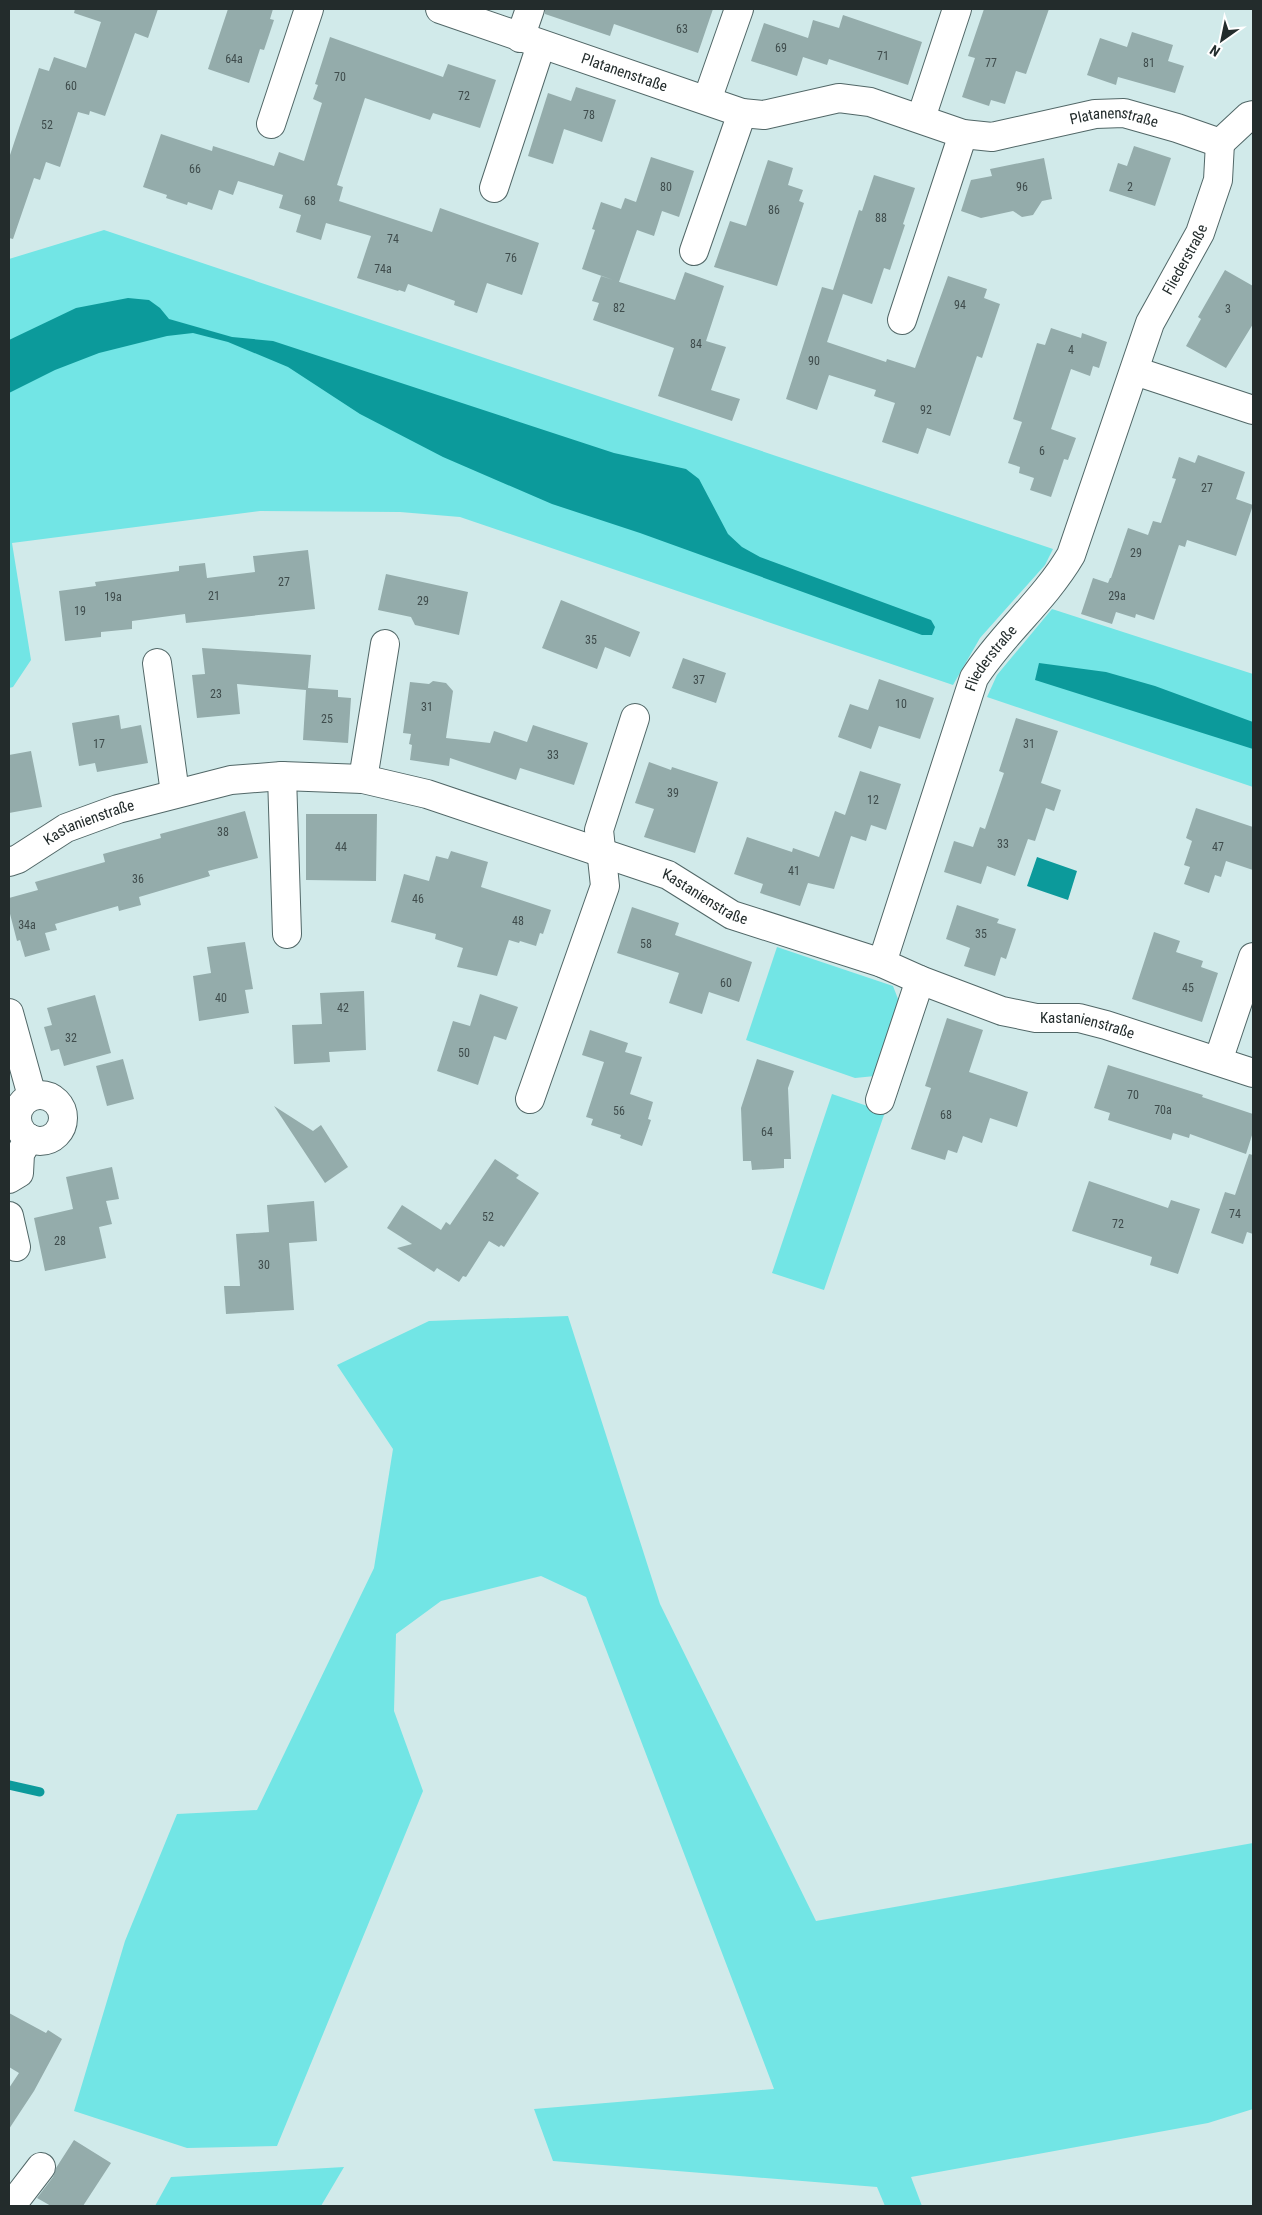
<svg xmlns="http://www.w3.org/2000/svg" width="1262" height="2215" font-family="'Roboto Condensed',sans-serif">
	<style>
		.green { fill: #72e5e5 }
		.water { fill: #0c9a9b }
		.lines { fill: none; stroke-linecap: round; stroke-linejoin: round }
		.stream { stroke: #0c9a9b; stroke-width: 9 }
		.building { fill: #94acab }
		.minor-casing { stroke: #516767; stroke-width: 30 }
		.minor { stroke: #fff; stroke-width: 28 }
		.labels { text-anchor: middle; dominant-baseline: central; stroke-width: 4; stroke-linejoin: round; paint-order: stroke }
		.number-label { font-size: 12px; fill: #3f4c4c }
		.street-label { font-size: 15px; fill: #232c2c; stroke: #fff }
	</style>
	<rect width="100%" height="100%" fill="#d1eaea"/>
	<path class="green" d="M 104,230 L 1053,549 L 1045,565 L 980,638 L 953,685 L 460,517 L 400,512 L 260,511 L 12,543 L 31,660 L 13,687 L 9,688 L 9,259 Z
		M 1052,609 L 1253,674 L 1253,787 L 987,697 L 997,675 Z
		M 777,947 L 893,986 L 900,1004 L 875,1076 L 855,1078 L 746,1040 Z
		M 832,1094 L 885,1112 L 824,1290 L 772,1273 Z
		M 568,1316 L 660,1604 L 816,1921 L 1253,1843 L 1253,2109 L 1208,2123 L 911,2177 L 922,2206 L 885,2206 L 877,2187 L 553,2161 L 534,2109 L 774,2089 L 586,1597 L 541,1576 L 441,1601 L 396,1634 L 394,1711 L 423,1791 L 277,2146 L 187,2148 L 74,2111 L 125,1941 L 177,1814 L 257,1810 L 374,1568 L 393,1449 L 337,1365 L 429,1321 Z
		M 344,2167 L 321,2206 L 155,2206 L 171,2177 Z"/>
	<path class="water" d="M 128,298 L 149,300 L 160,308 L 169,319 L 232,337 L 273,341 L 614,453 L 686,469 L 699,479 L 728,534 L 742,547 L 760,557 L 931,620 L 935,627 L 932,635 L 922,635 L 640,533 L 552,504 L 443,457 L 360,414 L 288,367 L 228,342 L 193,333 L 167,336 L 99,353 L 55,370 L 9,393 L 9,340 L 76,308 Z
		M 1039,663 L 1106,672 L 1155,686 L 1253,722 L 1253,749 L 1035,680 Z
		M 1037,857 L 1077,871 L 1068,900 L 1027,886 Z"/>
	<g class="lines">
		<path class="stream" d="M 9,1785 L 40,1792"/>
	</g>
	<path class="building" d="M 75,9 L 158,9 L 148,38 L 135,33 L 105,116 L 90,111 L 89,115 L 78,112 L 60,167 L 46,162 L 40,180 L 34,178 L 13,239 L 9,238 L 9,158 L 39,68 L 49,71 L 54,57 L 86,68 L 101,22 L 74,13 Z
		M 228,9 L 273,9 L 270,19 L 274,20 L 264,50 L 260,49 L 249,83 L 208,69 Z
		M 545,9 L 713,9 L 698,53 L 614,24 L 610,36 L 545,14 Z
		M 984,9 L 1049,9 L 1026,74 L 1016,71 L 1005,104 L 991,100 L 989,106 L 962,97 L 975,58 L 968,56 Z
		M 843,15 L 922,42 L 908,85 L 829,59 L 827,65 L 803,57 L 797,76 L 751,61 L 764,23 L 808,38 L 813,20 L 839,28 Z
		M 1132,32 L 1173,45 L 1168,61 L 1184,66 L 1175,93 L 1118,77 L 1116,85 L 1087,75 L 1100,38 L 1127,47 Z
		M 330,37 L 443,77 L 448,64 L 496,80 L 480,128 L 433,113 L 430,120 L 365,98 L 337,185 L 343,187 L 339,201 L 432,232 L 440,208 L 539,243 L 522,295 L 487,283 L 477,313 L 454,305 L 455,301 L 408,284 L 405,292 L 399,290 L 398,291 L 357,278 L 371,236 L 326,223 L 321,240 L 296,232 L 301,215 L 279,208 L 283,195 L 238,181 L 233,195 L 219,190 L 212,210 L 188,202 L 187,205 L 166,198 L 167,195 L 143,187 L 161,134 L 212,151 L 213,146 L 274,166 L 279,152 L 304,161 L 322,103 L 313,99 L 318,85 L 315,84 Z
		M 576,87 L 616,100 L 602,142 L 564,129 L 553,164 L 528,156 L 548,93 L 571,101 Z
		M 1134,146 L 1171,158 L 1155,206 L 1109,191 L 1118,163 L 1127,166 Z
		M 651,157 L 694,171 L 679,217 L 662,211 L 654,236 L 637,230 L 619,282 L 582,269 L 595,230 L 592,229 L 601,202 L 621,209 L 625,198 L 636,202 Z
		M 1044,158 L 1052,199 L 1042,201 L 1033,215 L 1022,217 L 1013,211 L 981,218 L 961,211 L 971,180 L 992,176 L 990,169 Z
		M 768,160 L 793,168 L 788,185 L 803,190 L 799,201 L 804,203 L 777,286 L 714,267 L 730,221 L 746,226 Z
		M 874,175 L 915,188 L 903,224 L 905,225 L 890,270 L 884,268 L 872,304 L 843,294 L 827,342 L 886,362 L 887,359 L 915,368 L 948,276 L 987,289 L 984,298 L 1000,304 L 982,358 L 977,356 L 950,436 L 927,428 L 918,454 L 882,442 L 895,403 L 874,396 L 876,390 L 829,375 L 817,410 L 786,399 L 822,287 L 833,290 L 859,210 L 862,211 Z
		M 1225,270 L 1253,286 L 1253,324 L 1226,368 L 1186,346 L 1201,319 L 1198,317 Z
		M 685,272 L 724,286 L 706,341 L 726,347 L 711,390 L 740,399 L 732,421 L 658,396 L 674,348 L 593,320 L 599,303 L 592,301 L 601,276 L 675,300 Z
		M 1051,328 L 1081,338 L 1082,333 L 1107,342 L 1099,368 L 1093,366 L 1090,376 L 1071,369 L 1051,429 L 1076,438 L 1068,460 L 1064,459 L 1051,497 L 1030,490 L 1034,478 L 1019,473 L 1020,467 L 1008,463 L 1022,422 L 1013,419 L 1037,343 L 1045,345 Z
		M 1198,455 L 1245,472 L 1236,499 L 1253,505 L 1236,556 L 1187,540 L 1185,547 L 1179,545 L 1154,620 L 1136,614 L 1135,618 L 1116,612 L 1112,624 L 1081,614 L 1093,578 L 1108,583 L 1110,578 L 1111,578 L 1128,528 L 1148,535 L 1153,521 L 1161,523 L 1176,479 L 1172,478 L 1179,457 L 1195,463 Z
		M 308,550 L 315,609 L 186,623 L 185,614 L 132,621 L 132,629 L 101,632 L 101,637 L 65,641 L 59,591 L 96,586 L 95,582 L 179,571 L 179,566 L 205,563 L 207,578 L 255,572 L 253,556 Z
		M 386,574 L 468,592 L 459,635 L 415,625 L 411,617 L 378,610 Z
		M 561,600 L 640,632 L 630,657 L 605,647 L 597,669 L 542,648 Z
		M 202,648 L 311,655 L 308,688 L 338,690 L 338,697 L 351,698 L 348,743 L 303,740 L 306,690 L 237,684 L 240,714 L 197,718 L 192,675 L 205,674 Z
		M 683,658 L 726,673 L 716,703 L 672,688 Z
		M 879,679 L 934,698 L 920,739 L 879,726 L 871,749 L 838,737 L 850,704 L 868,710 Z
		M 433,681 L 446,683 L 453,691 L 446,738 L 490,743 L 494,731 L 527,742 L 533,725 L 588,743 L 574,785 L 520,768 L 516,780 L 450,758 L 449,766 L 410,760 L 412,745 L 409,744 L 411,734 L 403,733 L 410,682 L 429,684 Z
		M 119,715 L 121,729 L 141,725 L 148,763 L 97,772 L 95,763 L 79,766 L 72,723 Z
		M 1016,718 L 1058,731 L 1041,783 L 1061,790 L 1054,811 L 1046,808 L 1035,841 L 1028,839 L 1015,876 L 987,866 L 981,884 L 944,872 L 954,841 L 973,847 L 980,827 L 985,829 L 1004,773 L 999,771 Z
		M 31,751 L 42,807 L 9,813 L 9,755 Z
		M 649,762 L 671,770 L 672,767 L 718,782 L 695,853 L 644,837 L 654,809 L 635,803 Z
		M 860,771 L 901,784 L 886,830 L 871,825 L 866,841 L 851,836 L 834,889 L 808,883 L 800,906 L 760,893 L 763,884 L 734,874 L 747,837 L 792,852 L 793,848 L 819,857 L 835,811 L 845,815 Z
		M 1196,808 L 1253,827 L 1253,870 L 1226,861 L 1221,877 L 1215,875 L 1209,893 L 1184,884 L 1190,867 L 1184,865 L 1192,841 L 1186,838 Z
		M 245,811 L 258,858 L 208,871 L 210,876 L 139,897 L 141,905 L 119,911 L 118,906 L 55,924 L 57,930 L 45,933 L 50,950 L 25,957 L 20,940 L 17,941 L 9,910 L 9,898 L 38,890 L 35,882 L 105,862 L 103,854 L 161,838 L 160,834 Z
		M 306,814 L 377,814 L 376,881 L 306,880 Z
		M 451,851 L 488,862 L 481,887 L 551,910 L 543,934 L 540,933 L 536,946 L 520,941 L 519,943 L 509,940 L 497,976 L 457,967 L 463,948 L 435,939 L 436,934 L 391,922 L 404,874 L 429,881 L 436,856 L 448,859 Z
		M 957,905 L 999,919 L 997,923 L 1016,929 L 1006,959 L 1001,957 L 995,976 L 964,966 L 970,948 L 946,939 Z
		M 632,907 L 679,923 L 675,935 L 752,962 L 739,1002 L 709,992 L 702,1014 L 669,1003 L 679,973 L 617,953 Z
		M 1154,932 L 1180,941 L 1176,952 L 1203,961 L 1201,967 L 1218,973 L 1202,1022 L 1132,999 Z
		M 245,942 L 253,989 L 245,990 L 249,1013 L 199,1021 L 193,976 L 211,973 L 207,947 Z
		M 364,991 L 366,1050 L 329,1052 L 330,1062 L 294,1064 L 292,1025 L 322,1024 L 320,993 Z
		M 480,994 L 518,1007 L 506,1040 L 494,1036 L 478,1085 L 437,1071 L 453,1021 L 470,1026 Z
		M 95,995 L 111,1053 L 64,1066 L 59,1049 L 51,1051 L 44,1027 L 52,1025 L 47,1008 Z
		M 947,1018 L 983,1030 L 969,1072 L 1028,1092 L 1017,1127 L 990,1118 L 982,1143 L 963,1136 L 957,1153 L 948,1150 L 945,1160 L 911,1149 L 931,1088 L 925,1086 Z
		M 590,1030 L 628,1043 L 625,1052 L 642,1057 L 630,1094 L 653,1102 L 648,1119 L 651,1120 L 642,1146 L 620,1138 L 621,1135 L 591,1125 L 593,1119 L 586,1117 L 604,1062 L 582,1055 Z
		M 123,1059 L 134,1099 L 107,1106 L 96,1066 Z
		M 757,1059 L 794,1071 L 788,1088 L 791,1159 L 784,1159 L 784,1168 L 752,1170 L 751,1161 L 743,1161 L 741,1108 Z
		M 1108,1065 L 1203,1095 L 1202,1097 L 1253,1114 L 1253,1132 L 1246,1154 L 1190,1134 L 1189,1138 L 1173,1133 L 1171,1140 L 1108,1120 L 1110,1113 L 1094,1108 Z
		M 274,1106 L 313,1131 L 321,1125 L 348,1167 L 325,1183 Z
		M 1249,1154 L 1253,1155 L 1253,1234 L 1247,1232 L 1243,1244 L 1211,1233 L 1225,1192 L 1235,1195 Z
		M 495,1159 L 519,1175 L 516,1178 L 539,1193 L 504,1247 L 501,1245 L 499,1247 L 489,1241 L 466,1277 L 463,1276 L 459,1282 L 437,1268 L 434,1272 L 397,1248 L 412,1244 L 387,1228 L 402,1205 L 441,1230 L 446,1222 L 450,1225 Z
		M 112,1167 L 119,1199 L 106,1201 L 112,1224 L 99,1227 L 106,1258 L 45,1271 L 34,1218 L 73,1209 L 66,1177 Z
		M 1089,1181 L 1168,1208 L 1171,1200 L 1200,1209 L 1178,1274 L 1150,1265 L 1152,1257 L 1072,1231 Z
		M 314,1201 L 317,1241 L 289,1243 L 294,1310 L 226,1314 L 224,1286 L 240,1286 L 236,1234 L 269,1232 L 267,1205 Z
		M 9,2013 L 46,2033 L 48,2030 L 62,2039 L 34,2091 L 9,2129 L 9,2088 L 19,2073 L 9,2067 Z
		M 74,2140 L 111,2163 L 83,2206 L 51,2206 L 37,2198 L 53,2177 L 56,2168 Z"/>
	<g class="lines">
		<g class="minor-casing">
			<g id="minor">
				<path id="s1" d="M 440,9 L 742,113 L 764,115 L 839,98 L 870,102 L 963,134 L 992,137 L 1095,114 L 1124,113 L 1177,128 L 1220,143"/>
				<path d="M 520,38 L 530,9"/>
				<path d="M 707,100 L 739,9"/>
				<path d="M 921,118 L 957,9"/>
				<path d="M 271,124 L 309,9"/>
				<path d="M 1220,143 L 1249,116 L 1253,115"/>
				<path d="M 494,188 L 541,45"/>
				<path d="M 694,251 L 742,113"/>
				<path d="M 902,320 L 963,134"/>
				<path d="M 1135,371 L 1253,410"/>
				<path d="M 157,663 L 175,793"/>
				<path d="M 282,776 L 287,934"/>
				<path d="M 363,779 L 385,644"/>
				<path id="s2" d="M 9,862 L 18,859 L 66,828 L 118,809 L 231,780 L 282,776 L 363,779 L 427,794 L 668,875 L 732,915 L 882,963 L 920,980 L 1002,1011 L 1036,1018 L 1079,1018 L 1106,1025 L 1253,1073"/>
				<path id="s3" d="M 882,963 L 974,678 C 1002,634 1044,601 1071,555 L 1150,323 L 1200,233 L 1218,180 L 1220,143"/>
				<path d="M 9,1013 L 32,1096"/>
				<path d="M 1218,1061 L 1253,957"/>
				<circle cx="40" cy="1118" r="23"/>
				<path d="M 530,1099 L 605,886 L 599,830 L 635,718"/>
				<path d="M 880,1100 L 920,980"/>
				<path d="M 9,1179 L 19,1173 L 20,1154 L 29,1138"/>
				<path d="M 9,1216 L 16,1247"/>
				<path d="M 11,2206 L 41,2167"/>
			</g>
		</g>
		<use href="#minor" class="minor"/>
	</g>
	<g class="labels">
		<g class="number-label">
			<text x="682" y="29">63</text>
			<text x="781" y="48">69</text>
			<text x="883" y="56">71</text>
			<text x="234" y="59">64a</text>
			<text x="991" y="63">77</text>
			<text x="1149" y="63">81</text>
			<text x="340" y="77">70</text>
			<text x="71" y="86">60</text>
			<text x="464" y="96">72</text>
			<text x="589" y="115">78</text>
			<text x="47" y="125">52</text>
			<text x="195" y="169">66</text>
			<text x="666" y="187">80</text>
			<text x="1022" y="187">96</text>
			<text x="1130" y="187">2</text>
			<text x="310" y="201">68</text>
			<text x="774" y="210">86</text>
			<text x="881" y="218">88</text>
			<text x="393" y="239">74</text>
			<text x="511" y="258">76</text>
			<text x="383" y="269">74a</text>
			<text x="960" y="305">94</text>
			<text x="619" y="308">82</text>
			<text x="1228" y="309">3</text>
			<text x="696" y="344">84</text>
			<text x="1071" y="350">4</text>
			<text x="814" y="361">90</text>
			<text x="926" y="410">92</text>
			<text x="1042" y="451">6</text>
			<text x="1207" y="488">27</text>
			<text x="1136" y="553">29</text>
			<text x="284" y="582">27</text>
			<text x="214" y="596">21</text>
			<text x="1117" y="596">29a</text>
			<text x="113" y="597">19a</text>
			<text x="423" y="601">29</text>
			<text x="80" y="611">19</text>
			<text x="591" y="640">35</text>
			<text x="699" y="680">37</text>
			<text x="216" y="694">23</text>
			<text x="901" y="704">10</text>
			<text x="427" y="707">31</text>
			<text x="327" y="719">25</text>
			<text x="99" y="744">17</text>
			<text x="1029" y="744">31</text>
			<text x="553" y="755">33</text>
			<text x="673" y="793">39</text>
			<text x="873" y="800">12</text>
			<text x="223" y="832">38</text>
			<text x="1003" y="844">33</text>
			<text x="341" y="847">44</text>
			<text x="1218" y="847">47</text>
			<text x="794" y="871">41</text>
			<text x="138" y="879">36</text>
			<text x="418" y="899">46</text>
			<text x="518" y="921">48</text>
			<text x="27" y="925">34a</text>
			<text x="981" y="934">35</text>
			<text x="646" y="944">58</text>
			<text x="726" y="983">60</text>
			<text x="1188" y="988">45</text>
			<text x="221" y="998">40</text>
			<text x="343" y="1008">42</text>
			<text x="71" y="1038">32</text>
			<text x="464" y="1053">50</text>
			<text x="1133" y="1095">70</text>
			<text x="1163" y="1110">70a</text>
			<text x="619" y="1111">56</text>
			<text x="946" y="1115">68</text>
			<text x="767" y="1132">64</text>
			<text x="1235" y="1214">74</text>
			<text x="488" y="1217">52</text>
			<text x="1118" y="1224">72</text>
			<text x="60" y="1241">28</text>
			<text x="264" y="1265">30</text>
		</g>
		<g class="street-label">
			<text stroke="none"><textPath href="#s1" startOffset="195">Platanenstraße</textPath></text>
			<text stroke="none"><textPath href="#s1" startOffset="702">Platanenstraße</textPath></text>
			<text stroke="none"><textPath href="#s3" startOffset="774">Fliederstraße</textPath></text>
			<text stroke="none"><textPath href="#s3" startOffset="325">Fliederstraße</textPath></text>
			<text stroke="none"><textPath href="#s2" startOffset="90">Kastanienstraße</textPath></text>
			<text stroke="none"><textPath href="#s2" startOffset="734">Kastanienstraße</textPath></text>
			<text stroke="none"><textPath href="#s2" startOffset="1140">Kastanienstraße</textPath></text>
		</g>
	</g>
	<rect width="1262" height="2215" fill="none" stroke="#232c2c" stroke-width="20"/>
	<g transform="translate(1222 40) rotate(213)" stroke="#ffffff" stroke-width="4" paint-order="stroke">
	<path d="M0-4L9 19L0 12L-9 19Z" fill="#232c2c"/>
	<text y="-8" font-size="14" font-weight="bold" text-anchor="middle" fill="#232c2c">N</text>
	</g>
</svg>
